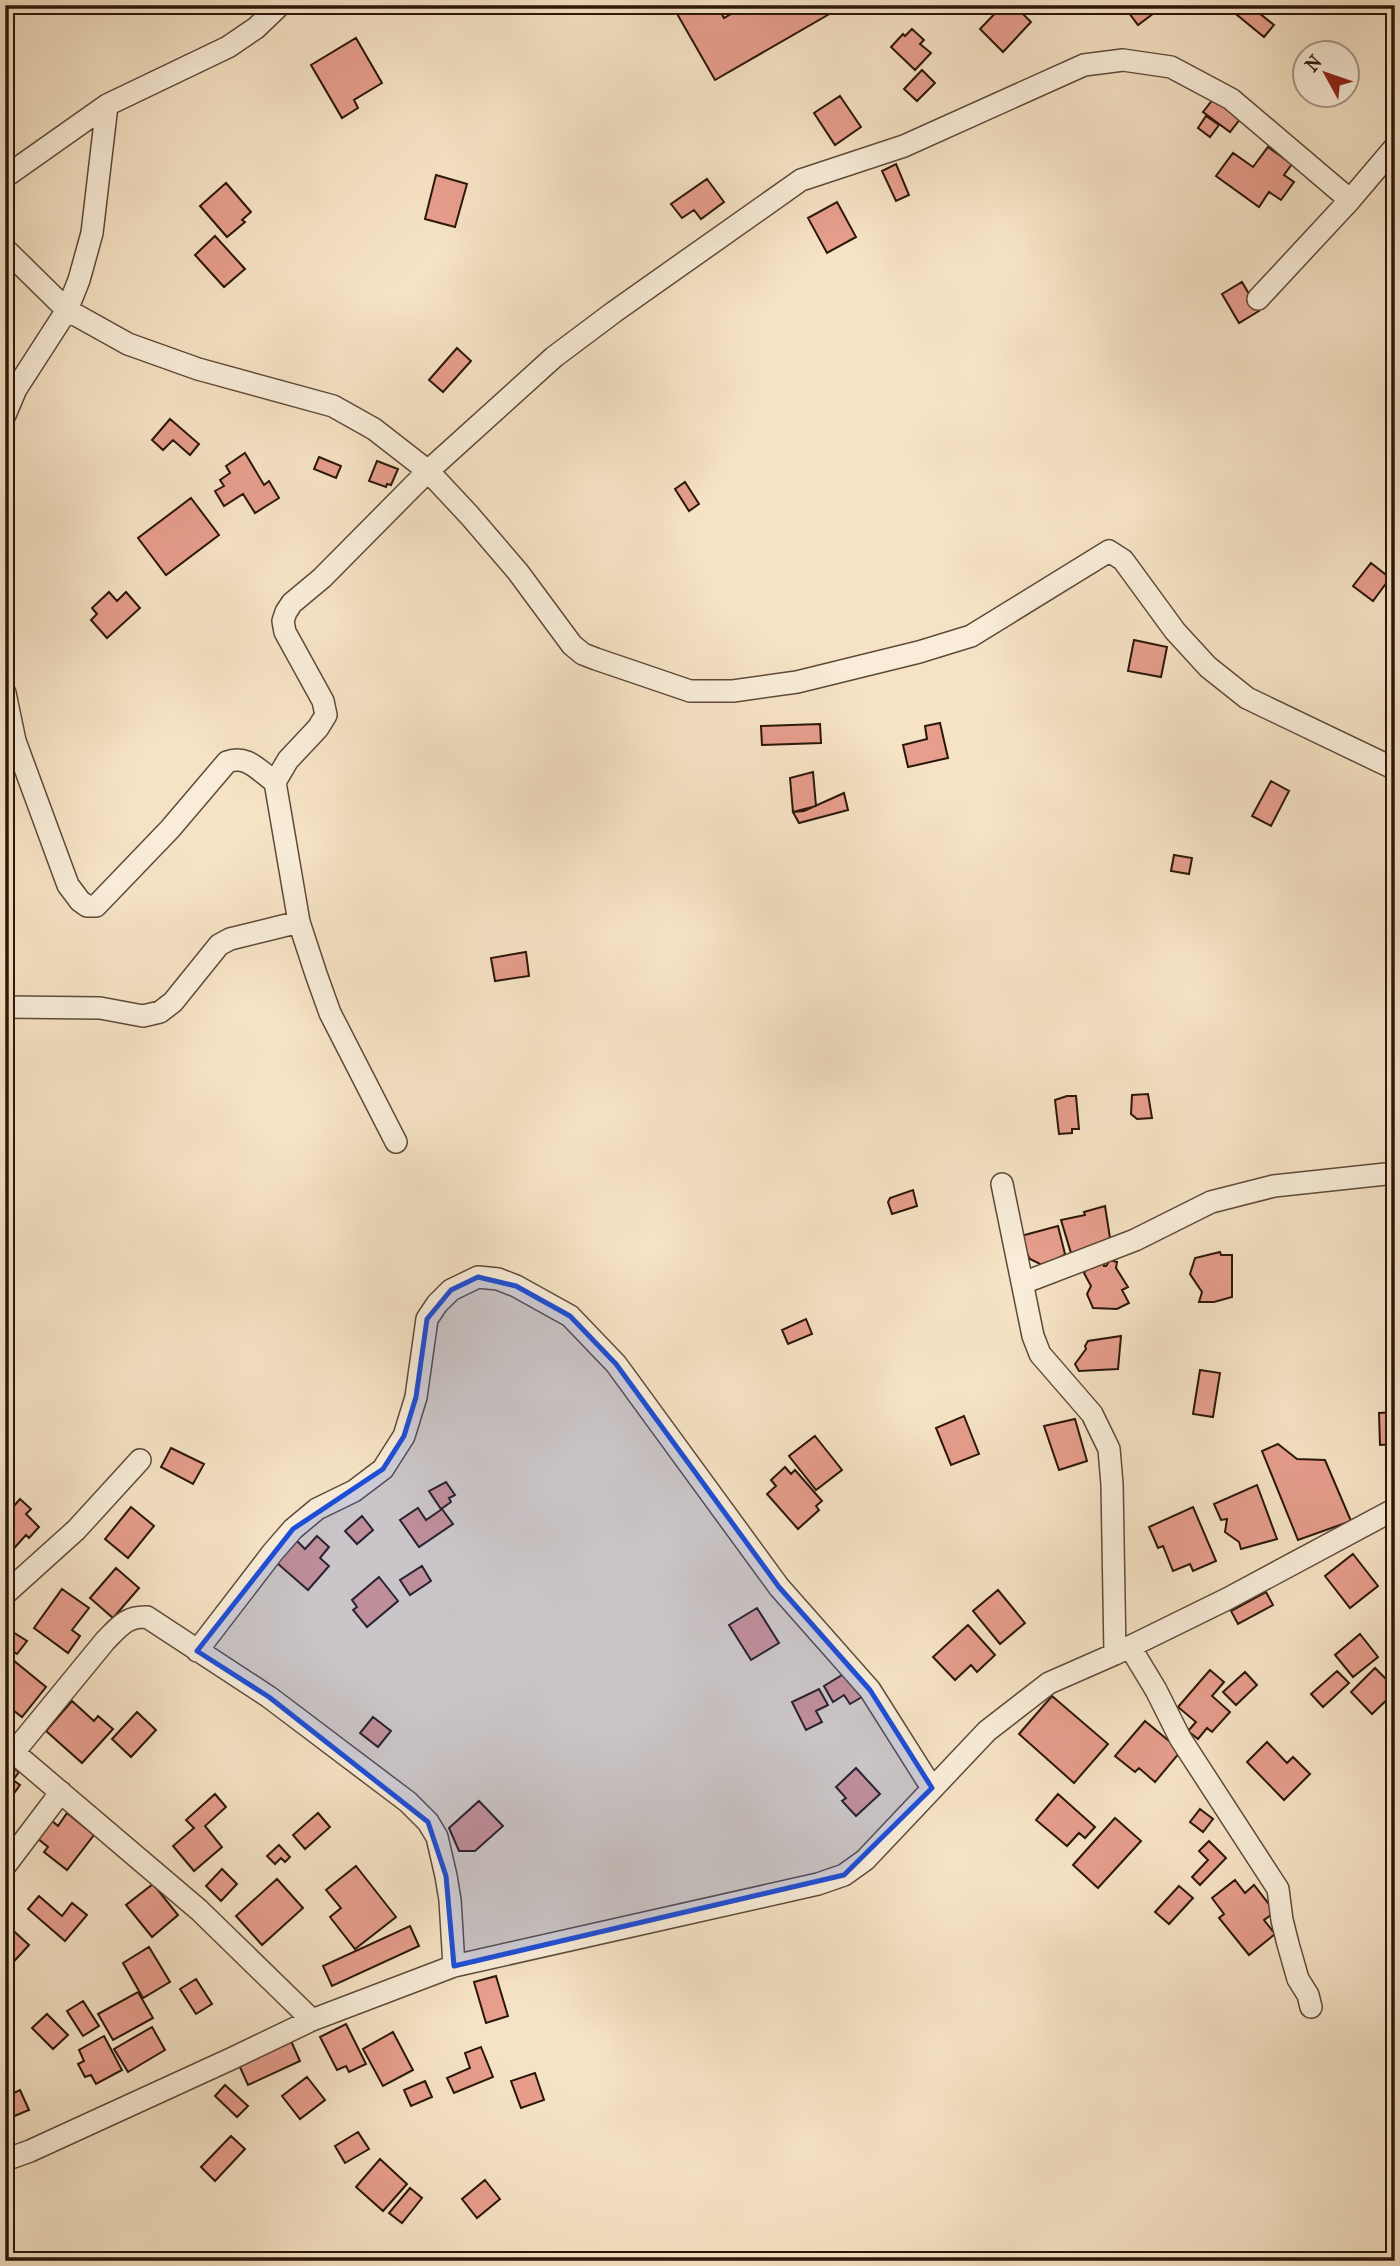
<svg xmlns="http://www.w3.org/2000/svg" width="1400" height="2266" font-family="'IM FELL French Canon',serif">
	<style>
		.building { fill: #e79e8d; stroke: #2b170a; stroke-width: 2 }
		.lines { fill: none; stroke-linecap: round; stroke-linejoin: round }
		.street-casing { stroke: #5e4a39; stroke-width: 24 }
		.street { stroke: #f9edd9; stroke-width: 21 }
		.marked { fill: #1d4ed8; fill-opacity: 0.2; stroke: #1d4ed8; stroke-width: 5; stroke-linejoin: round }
	</style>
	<rect width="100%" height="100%" fill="#f6e3c5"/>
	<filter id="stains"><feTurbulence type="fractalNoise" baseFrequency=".00286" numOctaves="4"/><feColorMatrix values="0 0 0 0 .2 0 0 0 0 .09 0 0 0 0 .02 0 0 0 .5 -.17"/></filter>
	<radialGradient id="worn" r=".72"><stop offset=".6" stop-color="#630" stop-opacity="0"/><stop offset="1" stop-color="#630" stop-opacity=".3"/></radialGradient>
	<path class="building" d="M 672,5 L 717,5 L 724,18 L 746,5 L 845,5 L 715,80 Z
		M 1003,5 L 1014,5 L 1031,22 L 1003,52 L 980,29 Z
		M 1123,5 L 1148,5 L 1154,13 L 1138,25 Z
		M 1234,5 L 1249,5 L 1274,25 L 1264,37 L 1231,10 Z
		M 912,29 L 924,40 L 920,44 L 931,53 L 915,70 L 891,47 L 903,34 L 905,36 Z
		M 356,38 L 382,83 L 354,100 L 358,108 L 342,118 L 311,65 Z
		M 922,70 L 935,83 L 917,101 L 904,89 Z
		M 840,96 L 861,127 L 835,145 L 814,113 Z
		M 1214,98 L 1241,118 L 1230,132 L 1203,112 Z
		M 1206,116 L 1219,125 L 1210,137 L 1198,128 Z
		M 1268,147 L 1292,164 L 1284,175 L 1294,182 L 1281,200 L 1269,192 L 1259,207 L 1216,176 L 1233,153 L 1253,167 Z
		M 896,164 L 909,195 L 896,201 L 882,171 Z
		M 436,175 L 467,184 L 455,227 L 425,219 Z
		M 707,179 L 724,202 L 701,219 L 694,210 L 682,218 L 671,204 Z
		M 226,183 L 251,212 L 242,220 L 245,222 L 227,237 L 200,206 Z
		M 837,202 L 856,237 L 827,253 L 808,218 Z
		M 215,236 L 245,269 L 224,287 L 195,255 Z
		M 1242,282 L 1259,311 L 1239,323 L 1222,294 Z
		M 457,348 L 471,361 L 443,392 L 429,380 Z
		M 170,419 L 199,444 L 190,455 L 173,440 L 163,450 L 152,440 Z
		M 245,453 L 264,485 L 269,481 L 279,498 L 255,513 L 243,494 L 224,506 L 215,491 L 224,486 L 220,480 L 230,473 L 226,466 Z
		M 319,457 L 341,466 L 336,478 L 314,469 Z
		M 377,461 L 398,469 L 391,485 L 387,484 L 386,487 L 369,481 Z
		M 685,482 L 699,504 L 689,511 L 675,489 Z
		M 191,498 L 219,535 L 166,575 L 138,538 Z
		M 1371,563 L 1390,578 L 1373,601 L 1353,586 Z
		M 109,592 L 117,601 L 126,592 L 140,608 L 107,638 L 91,620 L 97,614 L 92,608 Z
		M 1134,640 L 1167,647 L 1161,677 L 1128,671 Z
		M 940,723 L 948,758 L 908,767 L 903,745 L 927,739 L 925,726 Z
		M 820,724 L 821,743 L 762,745 L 761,726 Z
		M 813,772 L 816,806 L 793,812 L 790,778 Z
		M 1271,781 L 1289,791 L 1271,826 L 1252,816 Z
		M 844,793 L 848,810 L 799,823 L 793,812 L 804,811 Z
		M 1174,855 L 1192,858 L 1189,874 L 1171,871 Z
		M 526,952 L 529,976 L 495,981 L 491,958 Z
		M 1148,1094 L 1152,1118 L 1137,1119 L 1131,1114 L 1132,1095 Z
		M 1067,1096 L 1076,1096 L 1079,1129 L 1072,1129 L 1072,1133 L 1059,1134 L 1055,1100 Z
		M 913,1190 L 917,1206 L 892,1214 L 888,1202 L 890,1198 Z
		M 1105,1206 L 1110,1238 L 1103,1241 L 1105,1247 L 1071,1253 L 1061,1220 L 1085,1215 L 1084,1212 Z
		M 1058,1226 L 1065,1254 L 1057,1259 L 1042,1265 L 1030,1259 L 1017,1237 Z
		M 1220,1252 L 1221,1255 L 1232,1255 L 1232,1297 L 1214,1302 L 1199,1302 L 1202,1292 L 1190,1274 L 1195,1258 Z
		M 1103,1258 L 1104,1266 L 1106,1266 L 1110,1260 L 1117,1262 L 1116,1268 L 1128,1287 L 1122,1290 L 1129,1303 L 1117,1309 L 1093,1308 L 1087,1294 L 1091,1286 L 1084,1273 L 1092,1263 Z
		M 806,1319 L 812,1334 L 788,1344 L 782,1330 Z
		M 1121,1336 L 1118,1369 L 1079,1371 L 1075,1364 L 1086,1349 L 1085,1346 L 1088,1341 Z
		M 1200,1370 L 1220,1373 L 1213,1417 L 1193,1414 Z
		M 1395,1412 L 1395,1444 L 1380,1445 L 1379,1413 Z
		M 964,1416 L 979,1454 L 951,1465 L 936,1428 Z
		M 1075,1419 L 1087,1461 L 1059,1470 L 1044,1426 Z
		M 815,1436 L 842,1470 L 816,1490 L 789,1456 Z
		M 1278,1444 L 1297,1459 L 1325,1460 L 1351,1521 L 1298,1540 L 1262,1451 Z
		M 171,1448 L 204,1464 L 193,1484 L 161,1467 Z
		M 785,1467 L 791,1474 L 795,1470 L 822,1501 L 816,1506 L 819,1510 L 798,1529 L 767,1494 L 776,1486 L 771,1480 Z
		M 446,1482 L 455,1495 L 449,1498 L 451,1502 L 441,1509 L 429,1491 Z
		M 1257,1485 L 1277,1539 L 1241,1549 L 1239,1542 L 1225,1532 L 1227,1519 L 1221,1520 L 1214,1504 Z
		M 20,1499 L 31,1509 L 26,1514 L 39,1527 L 29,1538 L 26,1535 L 8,1555 L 5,1552 L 5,1500 L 13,1507 Z
		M 131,1507 L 154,1526 L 128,1558 L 105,1539 Z
		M 1193,1507 L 1216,1561 L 1193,1571 L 1190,1564 L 1173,1571 L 1163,1546 L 1158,1548 L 1149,1527 Z
		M 418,1508 L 426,1520 L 442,1509 L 453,1524 L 419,1547 L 400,1520 Z
		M 362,1516 L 373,1530 L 357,1544 L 345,1531 Z
		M 317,1536 L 329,1547 L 320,1558 L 329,1566 L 308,1590 L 277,1563 L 297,1541 L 305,1549 Z
		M 1353,1554 L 1378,1586 L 1350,1608 L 1325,1576 Z
		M 422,1566 L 431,1581 L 410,1595 L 400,1580 Z
		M 116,1568 L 139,1588 L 113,1618 L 90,1598 Z
		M 379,1577 L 398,1601 L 367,1627 L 353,1610 L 357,1607 L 352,1600 Z
		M 62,1589 L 89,1608 L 72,1630 L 80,1636 L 68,1653 L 34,1628 Z
		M 998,1590 L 1025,1623 L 1000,1644 L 973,1611 Z
		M 1266,1592 L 1273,1605 L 1238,1624 L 1231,1611 Z
		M 757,1608 L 779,1643 L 751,1660 L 729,1625 Z
		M 968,1625 L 995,1655 L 977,1672 L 971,1665 L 955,1680 L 933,1657 Z
		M 5,1627 L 27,1641 L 17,1654 L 5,1646 Z
		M 1360,1634 L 1378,1657 L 1353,1677 L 1335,1655 Z
		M 13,1660 L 46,1687 L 22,1717 L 5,1704 L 5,1669 Z
		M 1375,1668 L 1395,1688 L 1395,1692 L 1372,1714 L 1351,1692 Z
		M 1210,1670 L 1224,1682 L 1212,1696 L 1230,1712 L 1212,1732 L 1207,1728 L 1198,1739 L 1188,1731 L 1196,1722 L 1178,1707 Z
		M 1337,1671 L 1349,1683 L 1323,1707 L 1311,1694 Z
		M 847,1672 L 862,1697 L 850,1704 L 844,1695 L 833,1702 L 824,1686 Z
		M 1245,1672 L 1257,1685 L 1236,1705 L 1223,1692 Z
		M 819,1689 L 828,1705 L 816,1711 L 822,1722 L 806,1730 L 792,1702 Z
		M 1052,1696 L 1108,1744 L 1074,1783 L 1019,1734 Z
		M 72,1701 L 94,1721 L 98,1716 L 113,1729 L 82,1763 L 46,1731 Z
		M 137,1712 L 156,1730 L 131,1757 L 112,1739 Z
		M 373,1717 L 391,1731 L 378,1747 L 360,1733 Z
		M 1145,1721 L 1181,1751 L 1155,1782 L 1139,1768 L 1135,1772 L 1115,1756 Z
		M 1267,1742 L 1287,1763 L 1293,1757 L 1310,1774 L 1284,1800 L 1247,1762 Z
		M 5,1762 L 19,1772 L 13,1780 L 20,1785 L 5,1806 Z
		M 856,1768 L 880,1794 L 856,1816 L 842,1801 L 846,1798 L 836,1787 Z
		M 215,1794 L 226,1807 L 205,1826 L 222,1847 L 194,1871 L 173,1846 L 194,1828 L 186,1820 Z
		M 1058,1794 L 1095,1827 L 1085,1838 L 1079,1833 L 1067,1846 L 1036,1820 Z
		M 479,1801 L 503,1826 L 475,1851 L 459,1851 L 449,1828 Z
		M 1200,1809 L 1213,1819 L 1203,1832 L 1190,1822 Z
		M 67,1813 L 94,1835 L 67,1870 L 44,1852 L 48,1847 L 37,1838 L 51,1820 L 58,1826 Z
		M 318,1813 L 330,1827 L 305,1849 L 293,1835 Z
		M 1115,1818 L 1141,1841 L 1098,1888 L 1073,1865 Z
		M 1209,1841 L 1226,1858 L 1200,1885 L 1192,1877 L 1208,1860 L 1199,1851 Z
		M 279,1845 L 290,1857 L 285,1862 L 281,1858 L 275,1864 L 267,1856 Z
		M 356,1866 L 396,1917 L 355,1949 L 330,1917 L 341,1908 L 326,1890 Z
		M 222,1869 L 237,1884 L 221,1901 L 206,1886 Z
		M 277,1879 L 303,1908 L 262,1945 L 236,1916 Z
		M 1235,1880 L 1245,1893 L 1254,1885 L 1275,1912 L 1264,1920 L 1275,1934 L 1249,1955 L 1219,1918 L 1224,1914 L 1212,1898 Z
		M 153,1884 L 178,1915 L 152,1937 L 126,1905 Z
		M 1179,1886 L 1193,1898 L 1169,1924 L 1155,1912 Z
		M 39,1896 L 62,1916 L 72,1903 L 87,1915 L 65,1941 L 28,1909 Z
		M 5,1923 L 29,1945 L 7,1969 L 5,1968 Z
		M 410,1926 L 419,1946 L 332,1986 L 323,1966 Z
		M 149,1947 L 170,1982 L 143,1998 L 123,1963 Z
		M 496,1976 L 508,2016 L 486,2023 L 474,1982 Z
		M 196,1979 L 212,2004 L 196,2014 L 180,1989 Z
		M 138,1992 L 153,2018 L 113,2040 L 98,2014 Z
		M 83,2001 L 99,2026 L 83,2036 L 67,2011 Z
		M 47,2014 L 68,2035 L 53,2049 L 32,2028 Z
		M 346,2024 L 366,2064 L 349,2072 L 346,2066 L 337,2070 L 320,2037 Z
		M 152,2027 L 165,2050 L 128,2072 L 114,2049 Z
		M 393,2032 L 413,2070 L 383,2086 L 363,2049 Z
		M 104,2036 L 122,2070 L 96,2084 L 91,2075 L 85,2077 L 78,2064 L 84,2061 L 79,2050 Z
		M 291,2041 L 300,2061 L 248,2085 L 239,2065 Z
		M 481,2047 L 493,2077 L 454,2093 L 447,2078 L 470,2068 L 465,2053 Z
		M 535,2073 L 544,2100 L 521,2108 L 511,2081 Z
		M 307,2077 L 325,2100 L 300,2119 L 282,2096 Z
		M 425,2081 L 432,2097 L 411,2106 L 404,2090 Z
		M 225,2085 L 248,2106 L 237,2117 L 215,2096 Z
		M 20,2090 L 29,2110 L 5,2120 L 5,2097 Z
		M 358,2132 L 369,2149 L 345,2163 L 335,2146 Z
		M 231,2136 L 245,2149 L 215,2181 L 201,2167 Z
		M 380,2159 L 407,2184 L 383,2211 L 356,2187 Z
		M 485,2180 L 500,2199 L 477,2218 L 462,2199 Z
		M 410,2188 L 422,2198 L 402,2223 L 389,2213 Z"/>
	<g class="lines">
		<g class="street-casing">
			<path id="street" d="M 5,177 L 107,105 L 228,47 L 256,28 L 280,5
				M 5,249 L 67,310 L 128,344 L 198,369 L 333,406 L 374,429 L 428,471 L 470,516 L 518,572 L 572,645 L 583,654 L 596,659 L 690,691 L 733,691 L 797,682 L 919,652 L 971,636 L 1109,551 L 1123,560 L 1175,631 L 1208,667 L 1247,698 L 1395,769
				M 1258,299 L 1350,200 L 1395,147
				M 5,415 L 16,389 L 67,310 L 79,280 L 92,233 L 107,105
				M 5,693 L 15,741 L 68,885 L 80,901 L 87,906 L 96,906 L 170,829 L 227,762 C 247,754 259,771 275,782
				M 5,1007 L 100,1008 L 143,1016 L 160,1012 L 173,1002 L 219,945 L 230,939 L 299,922
				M 396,1142 L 330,1013 L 316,974 L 299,922 L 275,782 L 288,760 L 318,728 L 326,715 L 323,701 L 285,632 L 283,621 L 286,612 L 292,603 L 322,578 L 428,471 L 554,357 L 614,312 L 801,180 L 904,146 L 1084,65 L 1123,60 L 1171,67 L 1231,99 L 1350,200
				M 1002,1184 L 1033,1336 L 1040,1354 L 1092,1414 L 1109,1449 L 1112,1484 L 1115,1654
				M 1023,1283 L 1135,1240 L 1211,1202 L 1274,1186 L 1395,1173
				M 5,1594 L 76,1530 L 140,1460
				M 1130,1647 L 1156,1690 L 1180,1738 L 1278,1889 L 1282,1920 L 1288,1944 L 1298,1979 L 1308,1995 L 1311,2007
				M 197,1651 L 273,1552 L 293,1529 L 317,1509 L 354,1491 L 383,1469 L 404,1436 L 416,1397 L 427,1319 L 437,1304 L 451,1290 L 478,1277 L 498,1279 L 516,1286 L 570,1316 L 616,1364 L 779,1587 L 870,1690 L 932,1788
				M 5,1745 L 199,1910 L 312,2020
				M 14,1752 L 105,1641 C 119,1627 126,1616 147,1617 L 269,1697 L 408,1802 L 428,1822 L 437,1837 L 446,1876 L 450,1900 L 454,1966
				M 5,1866 L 61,1792
				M 5,2160 L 30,2151 L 233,2058 L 312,2020 L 454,1966 L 818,1884 L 844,1875 L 865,1860 L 987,1731 L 1049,1683 L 1115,1654 L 1227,1599 L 1395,1509"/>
		</g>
		<use href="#street" class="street"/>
	</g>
	<path class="marked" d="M 478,1277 L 516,1286 L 570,1316 L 616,1364 L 779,1587 L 870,1690 L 932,1788 L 844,1875 L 454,1966 L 446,1876 L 428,1822 L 269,1697 L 197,1651 L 293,1529 L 383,1469 L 404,1436 L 416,1397 L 427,1319 L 451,1290 Z"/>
	<rect width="1400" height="2266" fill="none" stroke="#f6e3c5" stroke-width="28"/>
	<rect x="7" y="7" width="1386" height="2252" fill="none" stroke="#2b170a" stroke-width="3.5"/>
	<rect x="14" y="14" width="1372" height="2238" fill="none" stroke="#2b170a" stroke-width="2"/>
	<g transform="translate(1326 74) rotate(310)"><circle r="33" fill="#f9edd9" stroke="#a79786" stroke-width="2"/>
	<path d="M0-5L12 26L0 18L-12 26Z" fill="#8f2418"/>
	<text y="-10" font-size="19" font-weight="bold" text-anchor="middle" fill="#2b170a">N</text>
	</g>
	<rect width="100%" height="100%" filter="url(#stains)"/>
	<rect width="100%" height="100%" fill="url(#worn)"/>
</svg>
